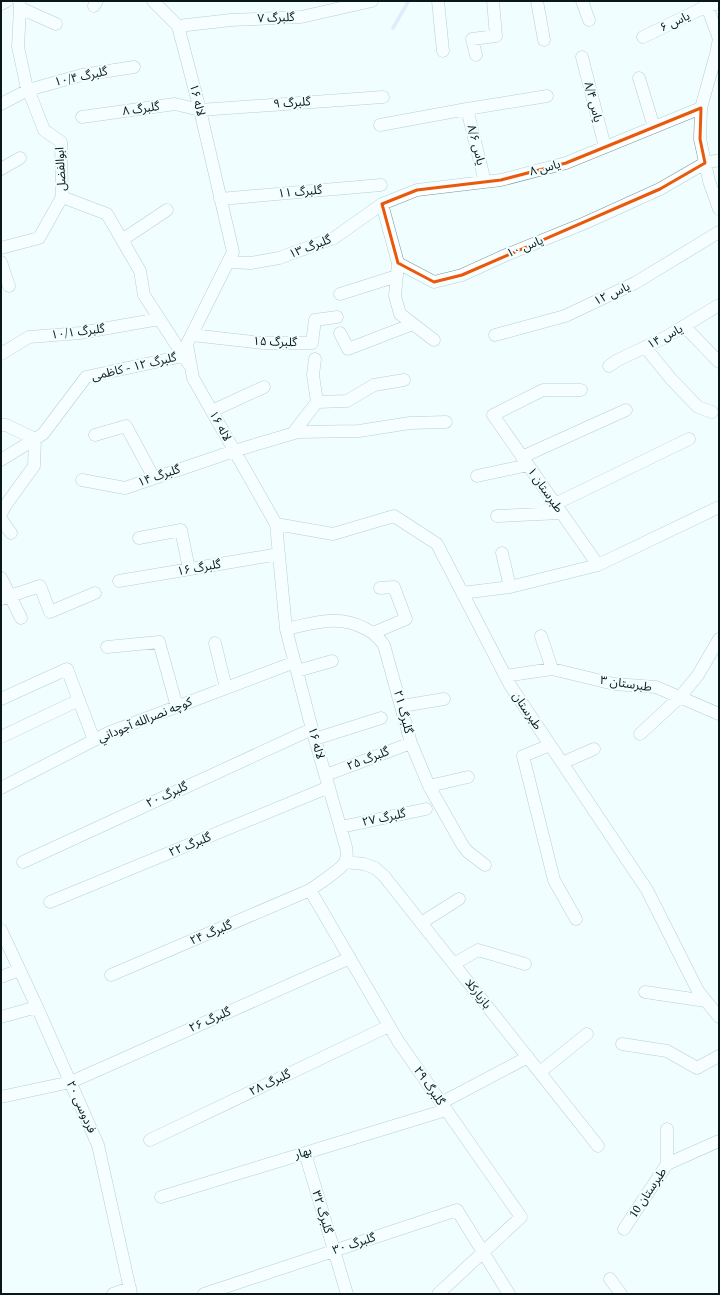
<svg xmlns="http://www.w3.org/2000/svg" width="720" height="1295" font-family="Spectral,'Noto Sans Arabic',serif">
	<style>
		.lines { fill: none; stroke-linecap: round; stroke-linejoin: round }
		.stream { stroke: #c8d9f9; stroke-width: 3.5 }
		.minor-casing { stroke: #759798; stroke-width: 13 }
		.minor { stroke: #fff; stroke-width: 12 }
		.marked { fill: none; stroke: #e8590c; stroke-width: 3; stroke-linejoin: round }
		.labels { text-anchor: middle; dominant-baseline: central; stroke-width: 4; stroke-linejoin: round; paint-order: stroke }
		.street-label { font-size: 12px; fill: #0a1718; stroke: #f0feff }
	</style>
	<rect width="100%" height="100%" fill="#f0feff"/>
	<g class="lines">
		<path class="stream" d="M 393,28 L 408,2"/>
		<g class="minor-casing">
			<path id="minor" d="M 19,1 L 20,8 L 18,47 L 26,84 L 44,130 L 61,142 L 62,197 L 107,214 L 140,271 L 144,295 L 188,363
				M 153,1 L 178,26 L 200,110 L 233,252 L 187,344 L 193,378 L 276,524 L 286,629 L 312,729 L 346,847 C 347,852 347,858 345,862 C 341,870 318,884 310,890 L 398,1041 L 521,1217 L 438,1294
				M 438,1 L 443,51
				M 537,1 L 544,40
				M 582,1 L 589,20
				M 705,1 L 719,39 L 716,54 L 701,108 L 700,139 L 709,181 L 719,209
				M 1,4 L 7,1
				M 94,6 L 97,1
				M 20,8 L 56,24
				M 178,26 L 231,20 L 301,17 L 372,1
				M 643,37 L 707,6 L 719,3
				M 476,55 L 472,39 L 496,36 L 493,1
				M 582,57 L 605,147
				M 639,78 L 654,127
				M 1,104 L 28,90 L 82,75 L 134,67
				M 467,109 L 485,182
				M 82,117 L 175,104 L 200,110 L 383,97
				M 380,125 L 467,109 L 547,96
				M 1,169 L 20,158
				M 220,199 L 381,185
				M 382,204 L 398,263 L 434,282 L 462,275 L 506,255 L 585,223 L 660,189 L 705,163 L 719,160
				M 122,240 L 167,210
				M 1,248 L 39,238 L 62,197
				M 1,262 L 9,286
				M 228,262 L 251,263 L 279,258 L 334,238 L 382,204 L 417,190 L 501,180 L 566,163 L 701,108
				M 398,263 L 395,296 L 400,314 L 434,340
				M 340,294 L 397,276
				M 684,326 L 719,362
				M 340,333 L 348,349 L 413,324
				M 192,335 L 263,343 L 312,343 L 315,320 L 337,317
				M 495,335 L 565,316 L 635,283 L 719,232
				M 645,347 L 671,379 L 698,407 L 712,412
				M 1,354 L 29,337 L 80,333 L 159,319
				M 609,366 L 616,361 L 666,337 L 719,305
				M 581,390 L 543,390 L 493,415 L 598,565 L 719,507
				M 317,402 L 347,401 L 374,385 L 404,380
				M 212,411 L 264,387
				M 1,425 L 6,425 L 35,439 L 34,466 L 5,506 L 1,514
				M 293,433 L 317,402 L 313,375 L 315,359
				M 95,435 L 126,426 L 154,478
				M 522,457 L 626,410
				M 1,460 L 43,434 L 86,377 L 183,356
				M 477,476 L 528,465
				M 82,480 L 125,488 L 234,451 L 298,432 L 359,431 L 410,423 L 446,422
				M 555,504 L 689,439
				M 497,516 L 561,513
				M 1,519 L 11,533
				M 276,524 L 333,534 L 394,516 L 437,544 L 510,685 L 647,890 L 698,991 L 719,1017
				M 139,538 L 181,530 L 189,569
				M 502,553 L 510,587
				M 1,578 L 21,618
				M 119,581 L 279,554
				M 462,593 L 510,587 L 598,565
				M 1,599 L 40,586 L 50,612 L 95,593
				M 286,629 C 315,623 338,614 366,629 C 374,633 379,638 384,645 L 411,743 L 429,786 L 463,846 L 468,852 L 485,865
				M 373,633 L 406,619 L 394,587 L 380,588
				M 541,636 L 552,669
				M 215,643 L 226,688
				M 107,647 L 159,642 L 177,707
				M 297,671 L 332,661
				M 505,676 L 552,669 L 614,684 L 656,687 L 719,714
				M 1,699 L 67,669 L 94,740
				M 402,706 L 444,699
				M 640,734 L 680,697 L 698,675 L 719,639
				M 1,737 L 79,700
				M 315,739 L 381,718
				M 550,745 L 523,756 L 554,880 L 576,919
				M 562,763 L 594,749
				M 326,775 L 411,743
				M 429,786 L 468,777
				M 1,788 L 110,732 L 295,662
				M 341,827 L 426,809
				M 23,862 L 312,729
				M 345,862 L 364,864 L 375,868 L 384,876 L 598,1146
				M 50,902 L 329,787
				M 421,923 L 459,899
				M 1,930 L 37,1007 L 98,1145 L 131,1294
				M 454,964 L 478,950 L 525,964
				M 111,975 L 310,890
				M 1,977 L 19,970
				M 645,992 L 706,1001
				M 1,1017 L 37,1007
				M 622,1044 L 667,1051 L 697,1068 L 719,1056
				M 540,1072 L 587,1034
				M 1,1097 L 71,1082 L 350,958
				M 441,1103 L 528,1057
				M 150,1140 L 389,1026
				M 305,1153 L 347,1294
				M 667,1164 L 667,1129
				M 161,1197 L 446,1110
				M 624,1229 L 667,1164 L 719,1141
				M 610,1279 L 621,1294
				M 113,1294 L 130,1288
				M 204,1294 L 457,1210 L 509,1294"/>
		</g>
		<use href="#minor" class="minor"/>
	</g>
	<path d="M0 0H720V1295H0ZM 701,108 L 700,139 L 705,163 L 660,189 L 462,275 L 434,282 L 398,263 L 382,204 L 417,190 L 501,180 L 566,163 Z" fill="#f0feff" fill-opacity=".55" fill-rule="evenodd"/>
	<path class="marked" d="M 701,108 L 700,139 L 705,163 L 660,189 L 462,275 L 434,282 L 398,263 L 382,204 L 417,190 L 501,180 L 566,163 Z"/>
	<g class="labels">
		<g class="street-label">
			<text transform="translate(276 18) rotate(-2)">گلبرگ ۷</text>
			<text transform="translate(675 22) rotate(-25)">یاس ۶</text>
			<text transform="translate(81 77) rotate(-12)">گلبرگ ۱۰/۴</text>
			<text transform="translate(197 100) rotate(76)">لاله ۱۶</text>
			<text transform="translate(593 102) rotate(76)">یاس ۸/۴</text>
			<text transform="translate(292 103) rotate(-4)">گلبرگ ۹</text>
			<text transform="translate(141 109) rotate(-8)">گلبرگ ۸</text>
			<text transform="translate(476 145) rotate(76)">یاس ۸/۶</text>
			<text transform="translate(545 168) rotate(-15)">یاس ۸</text>
			<text transform="translate(61 169) rotate(-93)">ابوالفضل</text>
			<text transform="translate(300 192) rotate(-5)">گلبرگ ۱۱</text>
			<text transform="translate(310 247) rotate(-21)">گلبرگ ۱۳</text>
			<text transform="translate(525 247) rotate(-22)">یاس ۱۰</text>
			<text transform="translate(612 294) rotate(-25)">یاس ۱۲</text>
			<text transform="translate(78 332) rotate(-7)">گلبرگ ۱۰/۱</text>
			<text transform="translate(665 337) rotate(-28)">یاس ۱۴</text>
			<text transform="translate(275 342) rotate(2)">گلبرگ ۱۵</text>
			<text transform="translate(134 367) rotate(-13)">گلبرگ ۱۲ - کاظمی</text>
			<text transform="translate(220 426) rotate(61)">لاله ۱۶</text>
			<text transform="translate(159 476) rotate(-19)">گلبرگ ۱۴</text>
			<text transform="translate(545 490) rotate(55)">طبرستان ۱</text>
			<text transform="translate(199 568) rotate(-10)">گلبرگ ۱۶</text>
			<text transform="translate(626 684) rotate(8)">طبرستان ۳</text>
			<text transform="translate(527 711) rotate(56)">طبرستان</text>
			<text transform="translate(403 712) rotate(75)">گلبرگ ۲۱</text>
			<text transform="translate(145 720) rotate(-22)">كوچه نصرالله آجوداني</text>
			<text transform="translate(316 743) rotate(74)">لاله ۱۶</text>
			<text transform="translate(368 759) rotate(-21)">گلبرگ ۲۵</text>
			<text transform="translate(167 795) rotate(-25)">گلبرگ ۲۰</text>
			<text transform="translate(384 818) rotate(-12)">گلبرگ ۲۷</text>
			<text transform="translate(190 845) rotate(-22)">گلبرگ ۲۲</text>
			<text transform="translate(211 933) rotate(-23)">گلبرگ ۲۴</text>
			<text transform="translate(478 994) rotate(52)">بازیارکلا</text>
			<text transform="translate(210 1020) rotate(-24)">گلبرگ ۲۶</text>
			<text transform="translate(270 1083) rotate(-26)">گلبرگ ۲۸</text>
			<text transform="translate(429 1086) rotate(55)">گلبرگ ۲۹</text>
			<text transform="translate(81 1107) rotate(66)">فردوسی ۲۰</text>
			<text transform="translate(303 1153) rotate(-17)">بهار</text>
			<text transform="translate(648 1193) rotate(-56)">طبرستان 10</text>
			<text transform="translate(322 1212) rotate(73)">گلبرگ ۳۲</text>
			<text transform="translate(354 1244) rotate(-18)">گلبرگ ۳۰</text>
		</g>
	</g>
	<rect width="720" height="1295" fill="none" stroke="#0a1718" stroke-width="4"/>
</svg>
